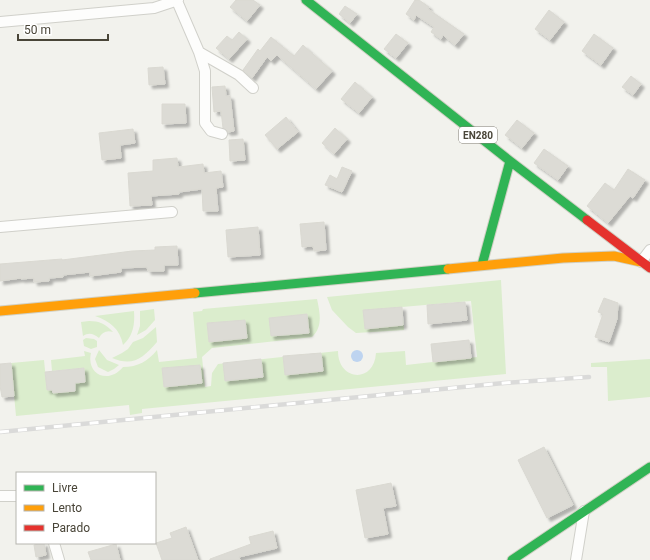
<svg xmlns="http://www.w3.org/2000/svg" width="650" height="560" font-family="Roboto,sans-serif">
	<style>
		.green { fill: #dbedcd }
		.water { fill: #bed4f0 }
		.building { fill: #dcdbd5; stroke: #dad9d2; filter: url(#shadow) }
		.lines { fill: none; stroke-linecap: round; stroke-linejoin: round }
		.street-casing { stroke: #d0d0ca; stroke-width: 12 }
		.fast-casing { stroke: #d1d0c4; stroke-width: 11 }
		.slow-casing { stroke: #d1d0c4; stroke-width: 11 }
		.jam-casing { stroke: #d1d0c4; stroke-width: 11 }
		.street { stroke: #fdfdfc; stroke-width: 10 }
		.fast { stroke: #30b455; stroke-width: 9 }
		.slow { stroke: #ff9f0a; stroke-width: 9 }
		.jam { stroke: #e5322d; stroke-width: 9 }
		.rail-casing { stroke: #dadad9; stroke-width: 4.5 }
		.rail { stroke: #fff; stroke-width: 3; stroke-dasharray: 9; stroke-linecap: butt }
		.labels { text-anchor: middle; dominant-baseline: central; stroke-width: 3; stroke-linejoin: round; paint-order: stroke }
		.shield { fill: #fff; stroke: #807d74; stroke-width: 1 }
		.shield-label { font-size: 10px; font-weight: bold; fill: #494538 }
	</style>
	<defs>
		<filter id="shadow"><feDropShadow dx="3.5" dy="3.5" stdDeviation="1" flood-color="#0004"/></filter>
	</defs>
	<rect width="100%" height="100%" fill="#f2f2ed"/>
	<path class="green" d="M 501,280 L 506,374 L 142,409 L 142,413 L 130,415 L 129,405 L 16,416 L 11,363 L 44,360 L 47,390 L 52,390 L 53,393 L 75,391 L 75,383 L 85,382 L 84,368 L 52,371 L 51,360 L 85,356 L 84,351 L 91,353 C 86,374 108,385 123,367 C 138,367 148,361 157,350 L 159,362 L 197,358 L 193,312 L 202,311 L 203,309 L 317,299 C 320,313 323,327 312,337 L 212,348 L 202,357 L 205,387 L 211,386 L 212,373 L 218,364 L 338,351 C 338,381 374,384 376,353 L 405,351 L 406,365 L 477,357 L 471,301 L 402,307 L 404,330 L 356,333 L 348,327 L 332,310 L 327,297 Z
		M 154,309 L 155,320 L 146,330 L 137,335 L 140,326 L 140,311 Z
		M 134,311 C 135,325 133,336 123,345 C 120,329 110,321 95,316 Z
		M 89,321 C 99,321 106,324 113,332 C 107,330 102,332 99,338 C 94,334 89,332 83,336 L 81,322 Z
		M 156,327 L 157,342 C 143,358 133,367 112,358 L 122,353 L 128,349 L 133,342 L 143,338 Z
		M 86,338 L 94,339 L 97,341 L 97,347 L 91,349 L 84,346 L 83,340 Z
		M 99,350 L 107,360 L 119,365 L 114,369 L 108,372 L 98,367 L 95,359 Z
		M 650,359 L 650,397 L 608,401 L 607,367 L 591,367 L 591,363 Z"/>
	<path class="water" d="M351 356a6 6 0 1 1 12 0a6 6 0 1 1-12 0Z"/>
	<path class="building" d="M 236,0 L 253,0 L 260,5 L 247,21 L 230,7 Z
		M 415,0 L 419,0 L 429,7 L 428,9 L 464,34 L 455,45 L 443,35 L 441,39 L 431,32 L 434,27 L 416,15 L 414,20 L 406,14 Z
		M 345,6 L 357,14 L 350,23 L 339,14 Z
		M 549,10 L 564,22 L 550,40 L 535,29 Z
		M 239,32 L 247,39 L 229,59 L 216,48 L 227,36 L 232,40 Z
		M 396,34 L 408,43 L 396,58 L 384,49 Z
		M 594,34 L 613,48 L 601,65 L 582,51 Z
		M 271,37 L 294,56 L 303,45 L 332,71 L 316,89 L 277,55 L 271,61 L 267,57 L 252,78 L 243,70 L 258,49 L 260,51 Z
		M 163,67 L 165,84 L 149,85 L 148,68 Z
		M 631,76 L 641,84 L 633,95 L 622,87 Z
		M 355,82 L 372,97 L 359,113 L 341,99 Z
		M 225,86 L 226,96 L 230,96 L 234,131 L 228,132 L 223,128 L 221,111 L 214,112 L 212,87 Z
		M 162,104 L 185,104 L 186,123 L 162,124 Z
		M 286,117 L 298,132 L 277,149 L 265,135 Z
		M 517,120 L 534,133 L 522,148 L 505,135 Z
		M 335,128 L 347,139 L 334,154 L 322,143 Z
		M 133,129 L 135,143 L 120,145 L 121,158 L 102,160 L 99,133 Z
		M 243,139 L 245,160 L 230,161 L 229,140 Z
		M 544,149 L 568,166 L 558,180 L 534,163 Z
		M 177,158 L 178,167 L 203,164 L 204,173 L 221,171 L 223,187 L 216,188 L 218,211 L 203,211 L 202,189 L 179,192 L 179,194 L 151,196 L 152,205 L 130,206 L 128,173 L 153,171 L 153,160 Z
		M 342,167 L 352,171 L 342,192 L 325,185 L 330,175 L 337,179 Z
		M 628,169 L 645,180 L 633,198 L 630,196 L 608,223 L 587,206 L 605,183 L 614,190 Z
		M 324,222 L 326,250 L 314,251 L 313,246 L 302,247 L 300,224 Z
		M 258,227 L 260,255 L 228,257 L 226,230 Z
		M 177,246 L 178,265 L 164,265 L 164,271 L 148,271 L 147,267 L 121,268 L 121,272 L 90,276 L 90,272 L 63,275 L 63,277 L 49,278 L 49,281 L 34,282 L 34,278 L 21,279 L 21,278 L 0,281 L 0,264 L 62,259 L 62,260 L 132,251 L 155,250 L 155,247 Z
		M 604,298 L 618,303 L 617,319 L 609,342 L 595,337 L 603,314 L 598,312 Z
		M 465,302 L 467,320 L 428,324 L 427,305 Z
		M 402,307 L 403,325 L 365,329 L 363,310 Z
		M 307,314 L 309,333 L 271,336 L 269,318 Z
		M 245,320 L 247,338 L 209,342 L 207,323 Z
		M 469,340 L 471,358 L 433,362 L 431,344 Z
		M 321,353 L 323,371 L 285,375 L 283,356 Z
		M 261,359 L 263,377 L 225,381 L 223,363 Z
		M 11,363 L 14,396 L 2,397 L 0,386 L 0,364 Z
		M 200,365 L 202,383 L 164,387 L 162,368 Z
		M 84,368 L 85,382 L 75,383 L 75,391 L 53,393 L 52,390 L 47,390 L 45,372 Z
		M 544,447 L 573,505 L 547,518 L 518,460 Z
		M 391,483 L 396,506 L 383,508 L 388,534 L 365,538 L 356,490 Z
		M 186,527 L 198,560 L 162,560 L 156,543 L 172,538 L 170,533 Z
		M 273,531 L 277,548 L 239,557 L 240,560 L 210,560 L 210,559 L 251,544 L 249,537 Z
		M 44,543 L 46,555 L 36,557 L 34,545 Z
		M 116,544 L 120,560 L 91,560 L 88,552 Z"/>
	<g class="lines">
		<g class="street-casing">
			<path id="street" d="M 177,1 L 199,52 L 205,71 L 205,123 L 211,131 L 222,134
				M 0,22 L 154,8 L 178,0
				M 199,52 L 239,75 L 253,88
				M 0,227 L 172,212
				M 641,262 L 650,250
				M 0,496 L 17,496
				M 54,543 L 59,560
				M 576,560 L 584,511"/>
		</g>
		<g class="fast-casing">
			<path id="fast" d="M 306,0 L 510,161 L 587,220
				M 482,265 L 510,161
				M 195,293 L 448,269
				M 512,560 L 650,467"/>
		</g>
		<g class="slow-casing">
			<path id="slow" d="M 448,269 L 563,258 L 614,256 L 641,262
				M 0,311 L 195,293"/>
		</g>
		<g class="jam-casing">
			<path id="jam" d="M 587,220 L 650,268"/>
		</g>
		<use href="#street" class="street"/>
		<use href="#fast" class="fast"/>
		<use href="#slow" class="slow"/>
		<use href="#jam" class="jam"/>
		<g class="rail-casing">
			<path id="rail" d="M 0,432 L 504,383 L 589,377"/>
		</g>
		<use href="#rail" class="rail"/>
	</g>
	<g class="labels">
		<rect class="shield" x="459" y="127" width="38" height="16" rx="3"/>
		<g class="shield-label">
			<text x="478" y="135">EN280</text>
		</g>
	</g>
	<rect x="16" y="472" width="140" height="72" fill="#ffffff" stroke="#b6b5af"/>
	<rect x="24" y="485" width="20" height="6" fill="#30b455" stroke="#b6b5af"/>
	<text x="52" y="492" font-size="12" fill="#494538">Livre</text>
	<rect x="24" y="505" width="20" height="6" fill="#ff9f0a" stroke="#b6b5af"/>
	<text x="52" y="512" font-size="12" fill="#494538">Lento</text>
	<rect x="24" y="525" width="20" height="6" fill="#e5322d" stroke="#b6b5af"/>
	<text x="52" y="532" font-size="12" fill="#494538">Parado</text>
	<path d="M18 34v6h90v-6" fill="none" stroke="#494538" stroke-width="2"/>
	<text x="24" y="34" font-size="12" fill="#494538" stroke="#ffffff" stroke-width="3" paint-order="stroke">50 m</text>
</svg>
